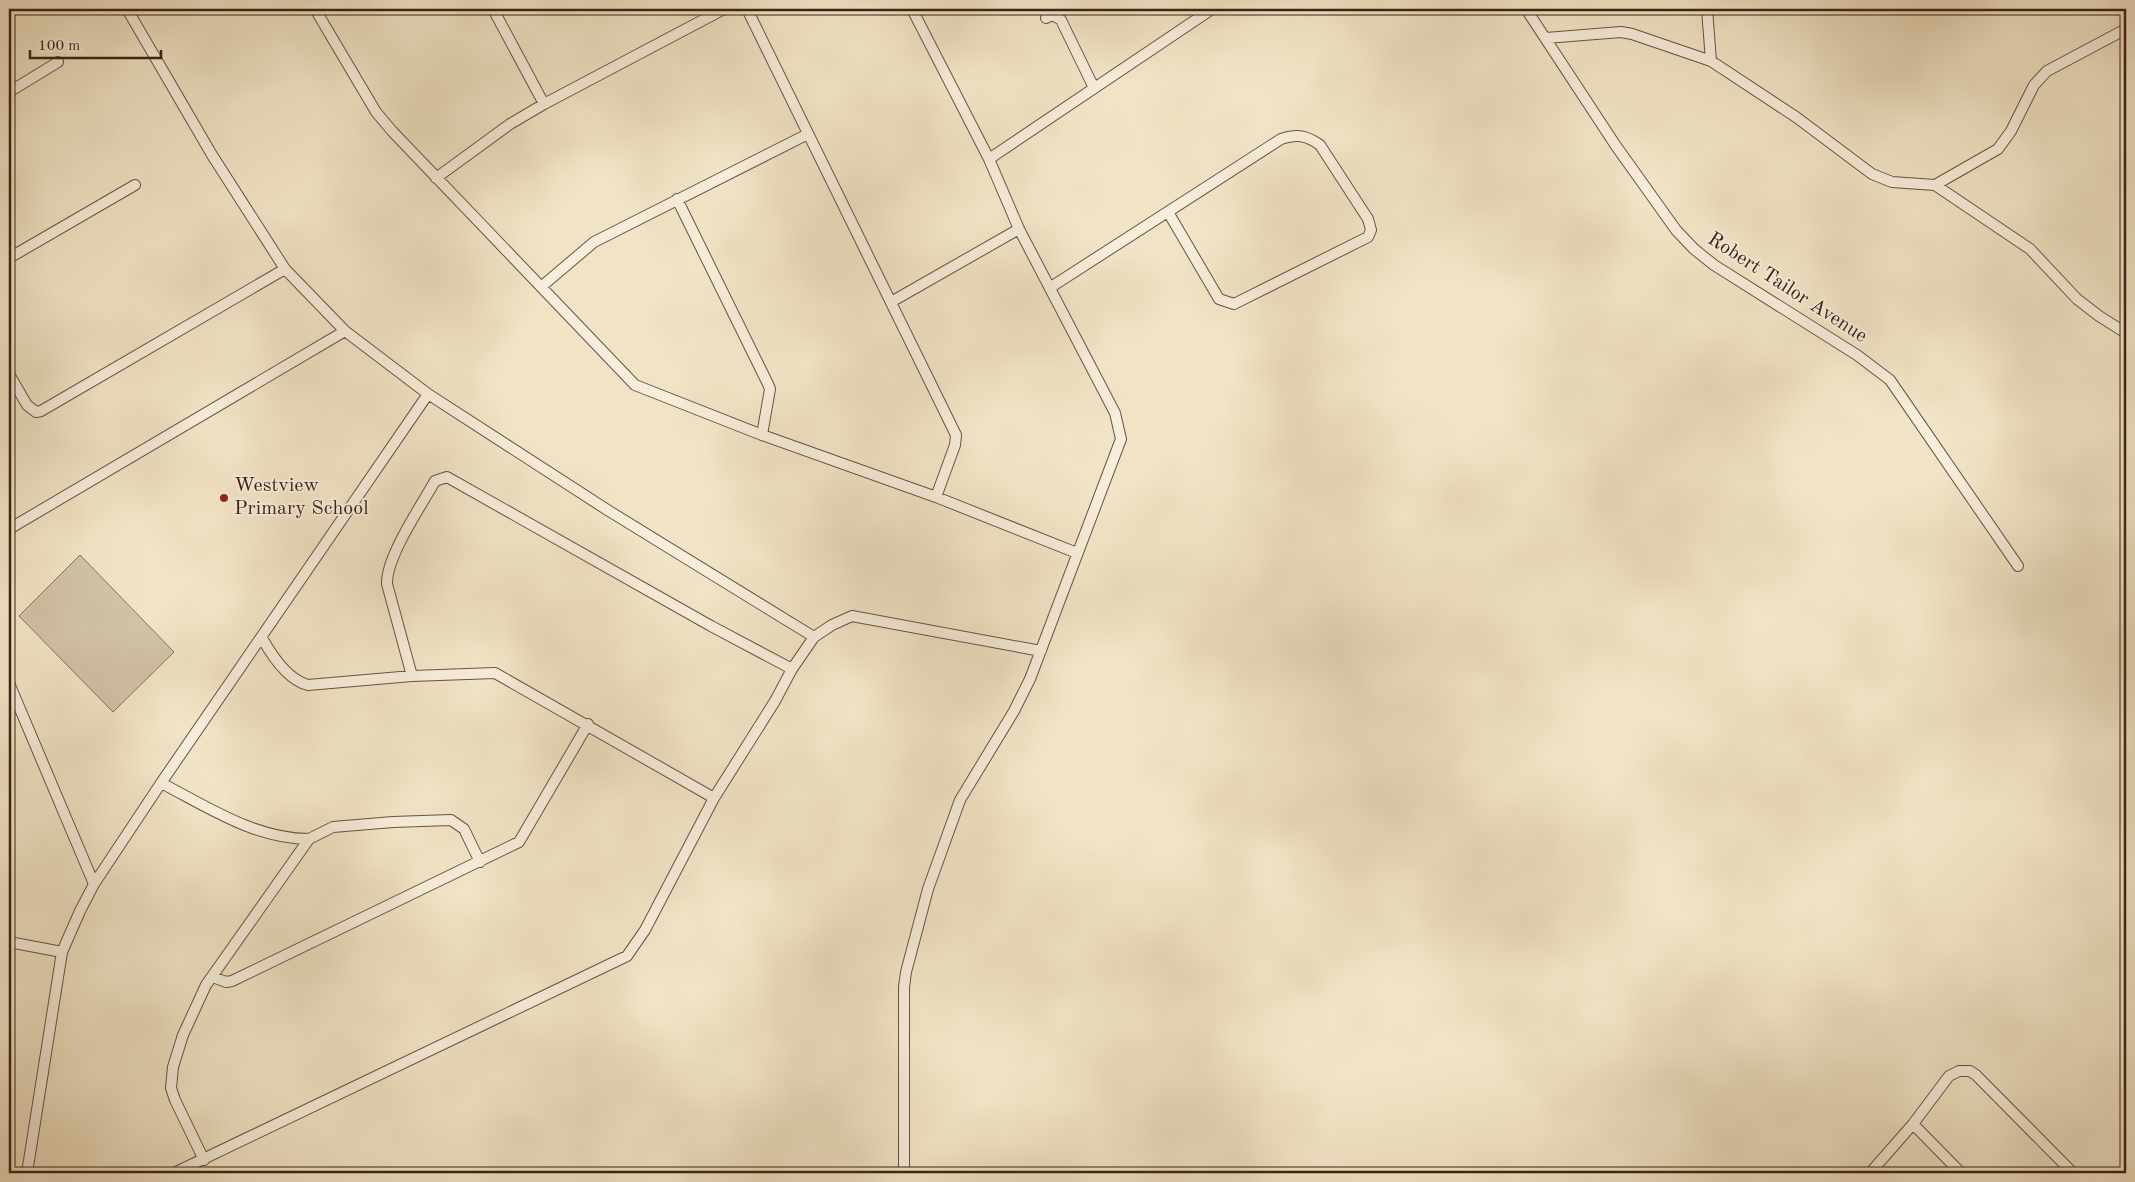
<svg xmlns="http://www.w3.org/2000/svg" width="2135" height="1182" font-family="'Old Standard TT',serif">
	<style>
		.green { fill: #d2c3a8; stroke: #88725f }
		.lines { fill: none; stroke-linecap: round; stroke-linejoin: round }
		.minor-casing { stroke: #6a5242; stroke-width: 12 }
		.minor { stroke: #f6edda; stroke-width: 10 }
		.poi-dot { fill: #8f2418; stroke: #f6edda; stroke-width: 2 }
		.labels { text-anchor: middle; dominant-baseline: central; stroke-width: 4; stroke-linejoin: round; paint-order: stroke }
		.street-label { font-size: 20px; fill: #3d2116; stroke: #f6edda }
		.poi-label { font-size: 20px; fill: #3d2116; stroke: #f6edda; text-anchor: start }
	</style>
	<rect width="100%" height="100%" fill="#f1e4c6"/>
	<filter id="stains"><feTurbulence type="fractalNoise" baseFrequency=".004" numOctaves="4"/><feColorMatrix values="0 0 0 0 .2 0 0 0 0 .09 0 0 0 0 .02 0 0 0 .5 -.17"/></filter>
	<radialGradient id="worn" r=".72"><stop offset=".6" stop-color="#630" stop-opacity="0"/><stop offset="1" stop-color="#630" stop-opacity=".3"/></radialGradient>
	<path class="green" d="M 80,555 L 174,652 L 113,712 L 19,616 Z"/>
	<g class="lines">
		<g class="minor-casing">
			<path id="minor" d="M 127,9 L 212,155 L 285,269 L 345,331 L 428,394 L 609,511 L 814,637
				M 315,9 L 376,112 L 392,131 L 635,385 L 762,435 L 936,497 L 1077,553
				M 493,9 L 544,104
				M 747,9 L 956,435 L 955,445 L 936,497
				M 1526,9 L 1616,146 L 1676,230 L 1694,249 L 1714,265 L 1857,355 L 1890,380 L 2018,566
				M 1707,9 L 1711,61
				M 1046,18 L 1053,15 L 1061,20 L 1094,88
				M 1546,38 L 1621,32 L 1632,34 L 1711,61 L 1796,117 L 1872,174 L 1892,182 L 1935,185 L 2030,249 L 2077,299 L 2099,316 L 2126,333
				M 9,92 L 58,62
				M 989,159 L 1212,9
				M 436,178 L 510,124 L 544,104 L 724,9
				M 1935,185 L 1998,149 L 2011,131 L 2034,85 L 2047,71 L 2126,29
				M 677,199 L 768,384 L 770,389 L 762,435
				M 9,258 L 135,185
				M 541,287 L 594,242 L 808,134
				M 1051,287 L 1281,139 C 1297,134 1306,135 1320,145 L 1368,219 L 1371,230 L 1368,237 L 1234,304 L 1219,299 L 1168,212
				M 891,302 L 1019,229
				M 9,374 L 27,405 L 36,412 L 41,411 L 285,269
				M 9,529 L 345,331
				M 262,638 C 272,656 288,680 308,685 L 412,676 L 495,673 L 714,798
				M 412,676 L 387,584 C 386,557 421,506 435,481 L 447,477 L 711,626 L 792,669
				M 9,683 L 94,884
				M 161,783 C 208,807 255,839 309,839
				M 9,942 L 62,952
				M 213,977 L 226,982 L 232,981 L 519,842 L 588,724
				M 1913,1124 L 1961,1173
				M 204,1160 L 175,1100 L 171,1088 L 173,1067 L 183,1035 L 206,985 L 309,839 L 333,827 L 393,822 L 451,820 L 464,829 L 480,862
				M 27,1173 L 62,952 L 80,911 L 94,884 L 161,783 L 428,394
				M 174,1173 L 627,956 L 645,930 L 714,798 L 775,701 L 792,669 L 814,637 L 832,625 L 852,616 L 1041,651
				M 904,1173 L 904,987 L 906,972 L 928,889 L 960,800 L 1014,711 L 1030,679 L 1121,439 L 1115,413 L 1019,229 L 989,159 L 912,9
				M 1870,1173 L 1913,1124 L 1949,1076 L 1959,1071 L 1970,1071 L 1976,1075 L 2073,1173"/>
		</g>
		<use href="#minor" class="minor"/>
	</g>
	<circle class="poi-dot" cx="224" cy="498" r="5"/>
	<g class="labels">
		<g class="street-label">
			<text transform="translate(1787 288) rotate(33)">Robert Tailor Avenue</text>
		</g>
		<g class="poi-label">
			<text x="234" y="486">Westview<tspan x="234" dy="23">Primary School</tspan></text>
		</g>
	</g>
	<rect width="2135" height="1182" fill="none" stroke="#f1e4c6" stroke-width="30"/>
	<rect x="10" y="10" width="2115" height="1162" fill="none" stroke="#3d2116" stroke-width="2.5"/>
	<rect x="15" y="15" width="2105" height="1152" fill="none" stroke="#3d2116"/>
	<path d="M30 50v8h131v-8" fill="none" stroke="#3d2116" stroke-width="2.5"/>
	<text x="38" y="50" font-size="15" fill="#3d2116" stroke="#f6edda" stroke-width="4" paint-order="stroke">100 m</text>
	<rect width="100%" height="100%" filter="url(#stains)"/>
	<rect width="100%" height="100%" fill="url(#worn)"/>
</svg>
